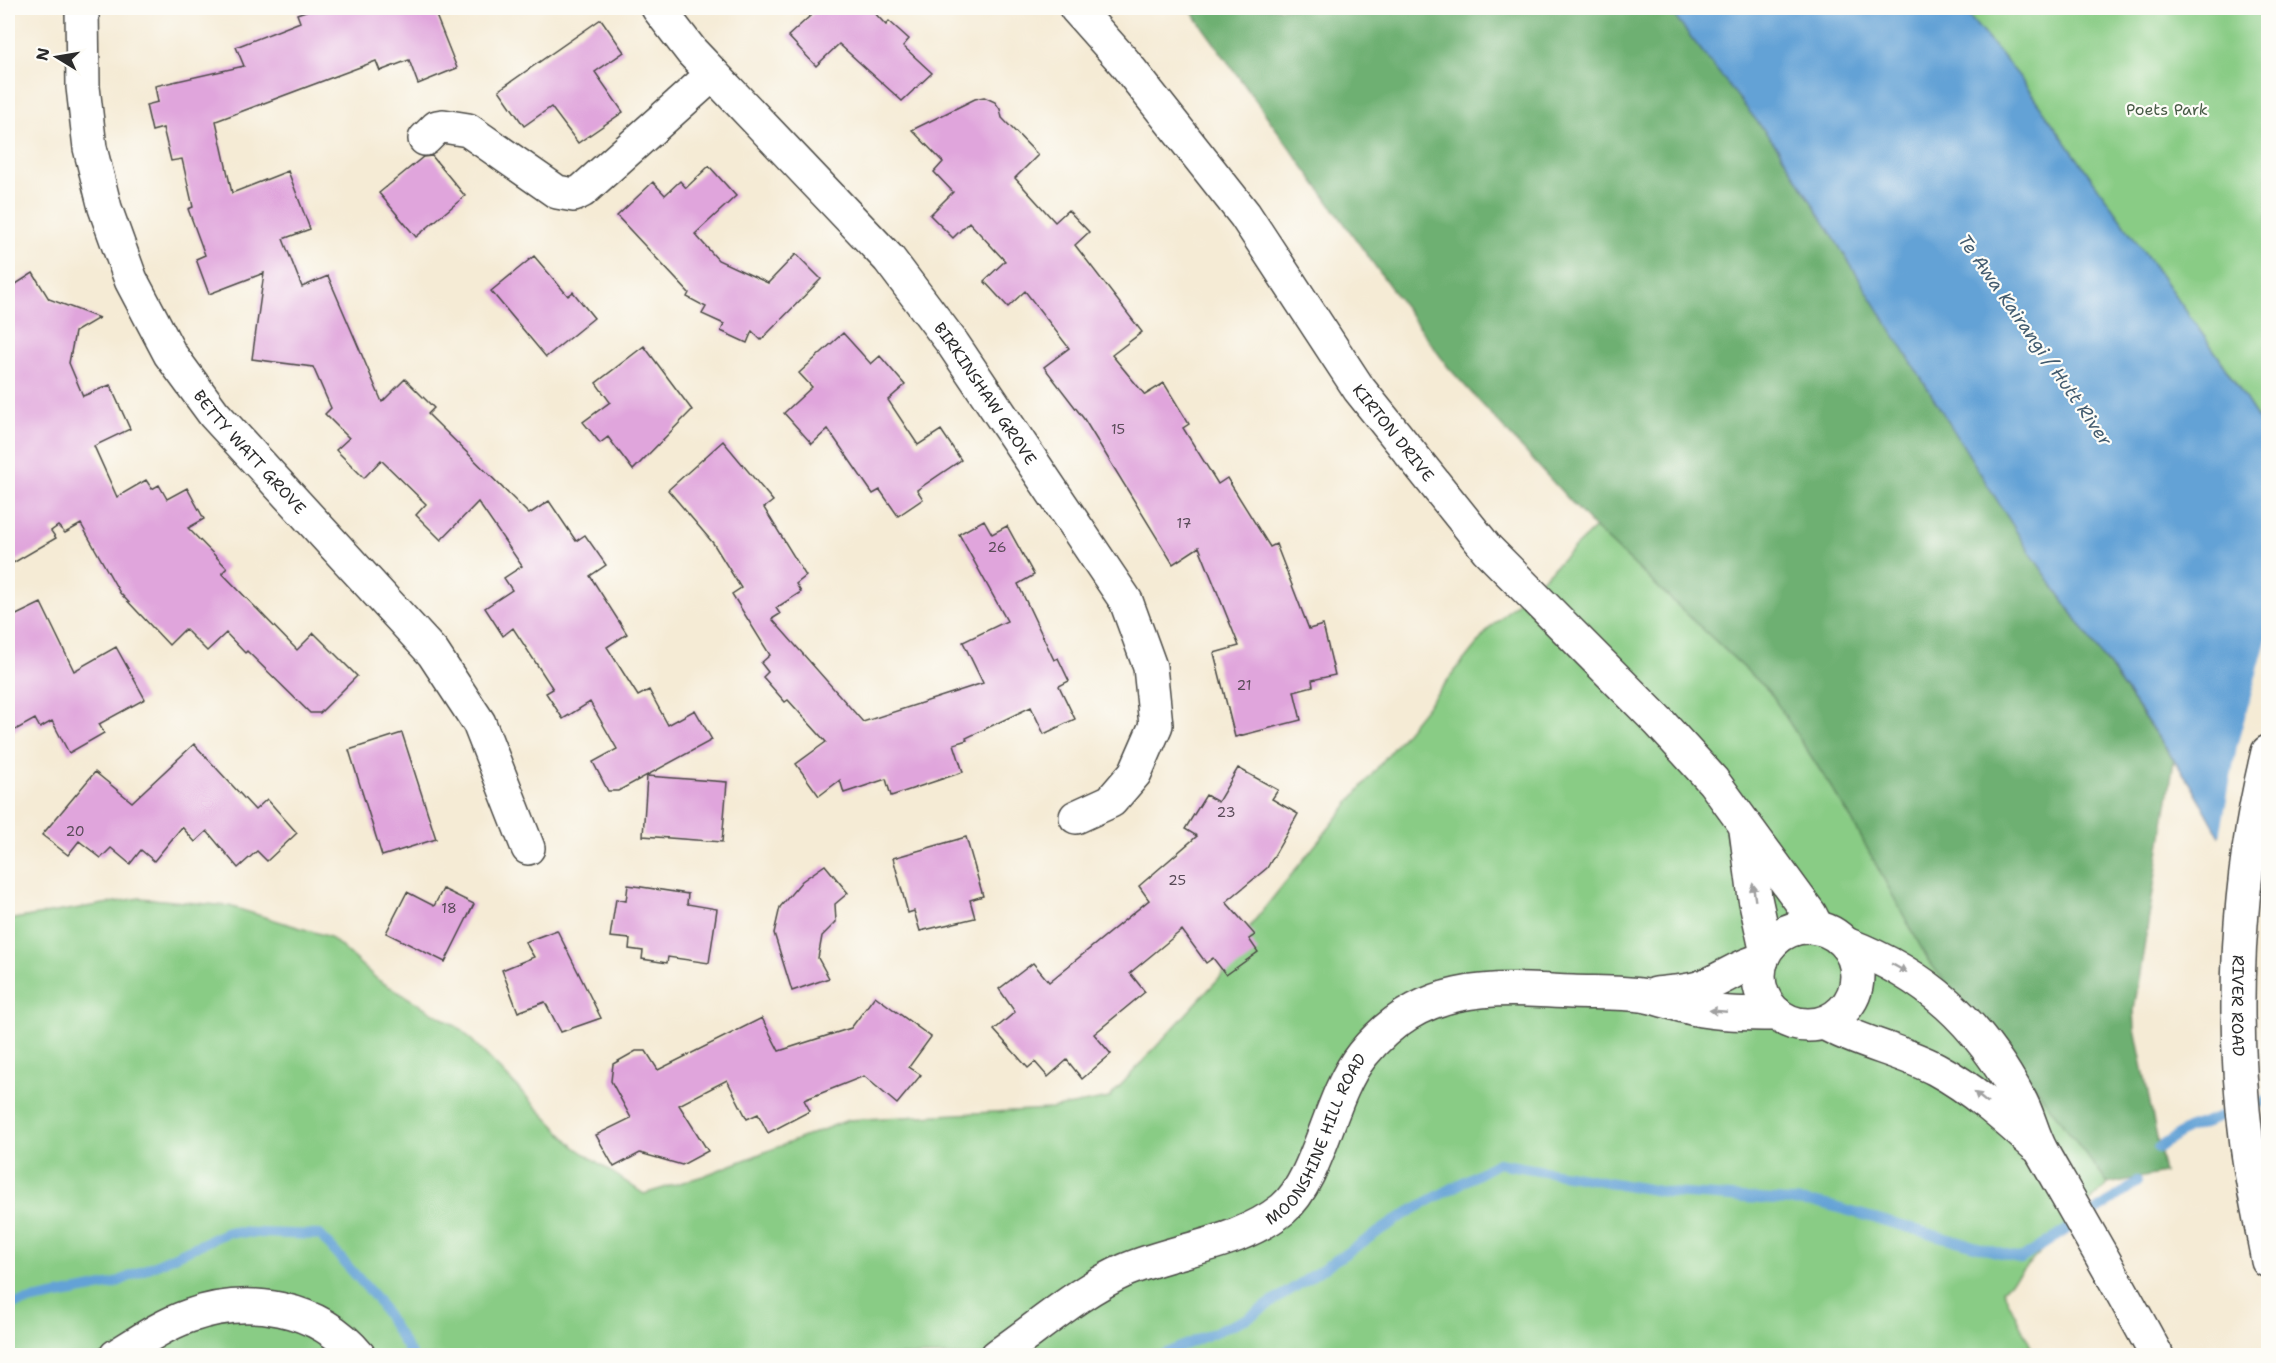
<svg xmlns="http://www.w3.org/2000/svg" width="2276" height="1363" font-family="'Shantell Sans',sans-serif">
	<style>
		.green { fill: #89cc85; stroke: #5a7c58; stroke-width: 1.5 }
		.forest { fill: #6eb072; stroke: #4c6e4e; stroke-width: 1.5 }
		.water { fill: #64a2d6; stroke: #486680; stroke-width: 1.5 }
		.pier { fill: #f5ebd5 }
		.lines { fill: none; stroke-linecap: round; stroke-linejoin: round }
		.stream { stroke: #64a2d6; stroke-width: 10 }
		.building { fill: #e0a5dc }
		.street-casing { stroke: #494844; stroke-width: 36 }
		.secondary-casing { stroke: #494844; stroke-width: 36 }
		.highway-casing { stroke: #494844; stroke-width: 36 }
		.street { stroke: #fff; stroke-width: 33 }
		.secondary { stroke: #fff; stroke-width: 33 }
		.highway { stroke: #fff; stroke-width: 33 }
		.oneway { fill: #a0a0a0 }
		.labels { text-anchor: middle; dominant-baseline: central; stroke-width: 4.5; stroke-linejoin: round; paint-order: stroke }
		.number-label { font-size: 14px; fill: #584a57 }
		.park-label { font-size: 16px; fill: #475b46; stroke: #fdfcf7 }
		.street-label { font-size: 16px; fill: #2b2b2b; stroke: #fdfcf7 }
		.water-label { font-size: 18px; font-style: italic; fill: #425b6f; stroke: #fdfcf7 }
	</style>
	<rect width="100%" height="100%" fill="#fdfcf7"/>
	<filter id="ink" filterUnits="userSpaceOnUse"><feTurbulence type="fractalNoise" baseFrequency=".0167" numOctaves="2"/><feDisplacementMap in="SourceGraphic" scale="12" xChannelSelector="R" yChannelSelector="G"/><feConvolveMatrix kernelMatrix="1 2 1 2 8 2 1 2 1" color-interpolation-filters="sRGB"/></filter>
	<filter id="wash" filterUnits="userSpaceOnUse"><feTurbulence type="fractalNoise" baseFrequency=".008" numOctaves="4" result="noise"/><feDisplacementMap in="SourceGraphic" scale="24" xChannelSelector="R" yChannelSelector="G"/><feGaussianBlur stdDeviation="1.35" result="paint"/><feColorMatrix in="noise" values="0 0 0 0 0 0 0 0 0 0 0 0 0 0 0 0 0 1.4 0 .05"/><feComposite in="paint" operator="in"/></filter>
	<g filter="url(#wash)">
		<rect width="100%" height="100%" fill="#f5ebd5"/>
		<path class="green" d="M 1962,8 L 2268,8 L 2268,434 L 2218,356 L 2018,75 Z
			M 1595,528 L 1769,691 L 1849,815 L 1928,960 L 1987,1023 L 2108,1184 L 2003,1290 L 2035,1355 L 8,1356 L 8,920 L 140,898 L 229,906 L 330,937 L 378,980 L 461,1029 L 575,1147 L 644,1194 L 703,1176 L 848,1120 L 1051,1109 L 1109,1098 L 1221,976 L 1251,925 L 1488,630 Z"/>
		<path class="forest" d="M 1189,8 L 1668,8 L 1778,148 L 2025,545 L 2174,761 L 2134,1010 L 2135,1029 L 2164,1173 L 2108,1184 L 1987,1023 L 1960,1002 L 1928,960 L 1849,815 L 1769,691 L 1595,528 L 1448,367 Z"/>
		<path class="water" d="M 1668,8 L 1962,8 L 2018,75 L 2218,356 L 2268,434 L 2268,922 L 2190,783 L 2025,545 L 1778,148 Z"/>
		<path class="pier" d="M 2268,634 L 2268,925 L 2219,841 L 2237,746 Z"/>
		<g class="lines">
			<path class="stream" d="M 2158,1148 L 2187,1129 L 2268,1100
				M 8,1305 L 113,1284 L 228,1232 L 320,1235 L 376,1298 L 412,1356
				M 1159,1356 L 1248,1318 L 1407,1213 L 1498,1163 L 1671,1193 L 1820,1203 L 2021,1259 L 2105,1205 L 2137,1182"/>
		</g>
		<g id="blocks">
			<path class="building" d="M 314,8 L 433,8 L 457,68 L 418,84 L 409,60 L 380,71 L 376,61 L 216,121 L 232,193 L 288,171 L 310,229 L 283,239 L 302,287 L 328,276 L 382,402 L 405,379 L 434,408 L 428,414 L 529,514 L 549,501 L 576,541 L 585,535 L 606,565 L 590,576 L 627,634 L 607,647 L 638,696 L 649,690 L 668,725 L 695,710 L 712,740 L 618,791 L 608,791 L 593,762 L 617,749 L 590,702 L 563,719 L 546,693 L 553,689 L 513,628 L 503,636 L 485,608 L 512,590 L 504,578 L 522,566 L 478,502 L 441,540 L 416,515 L 426,504 L 381,460 L 364,478 L 336,450 L 349,438 L 325,414 L 331,408 L 313,367 L 252,359 L 264,273 L 209,294 L 196,259 L 205,255 L 188,209 L 193,207 L 182,159 L 171,161 L 163,128 L 152,131 L 146,105 L 158,102 L 155,86 L 244,66 L 236,47 L 300,22 L 297,14 Z
				M 819,8 L 870,8 L 886,25 L 889,21 L 909,39 L 903,46 L 932,73 L 902,101 L 839,44 L 816,66 L 788,36 Z
				M 601,19 L 624,52 L 595,72 L 623,112 L 578,143 L 551,107 L 524,126 L 499,90 Z
				M 984,97 L 995,102 L 1000,109 L 1002,118 L 1038,155 L 1015,178 L 1055,222 L 1068,210 L 1089,232 L 1075,245 L 1142,332 L 1112,355 L 1145,395 L 1164,383 L 1189,424 L 1183,428 L 1218,484 L 1227,478 L 1270,547 L 1276,544 L 1309,629 L 1323,625 L 1335,675 L 1312,680 L 1313,686 L 1294,691 L 1301,720 L 1235,737 L 1214,653 L 1239,646 L 1199,547 L 1173,564 L 1084,419 L 1044,367 L 1069,348 L 1025,291 L 1008,307 L 984,281 L 1005,261 L 969,222 L 953,238 L 930,215 L 953,192 L 934,172 L 943,162 L 912,130 L 975,99 Z
				M 432,156 L 465,196 L 416,237 L 379,193 L 423,157 Z
				M 709,166 L 736,196 L 695,234 L 718,260 L 768,283 L 796,254 L 821,279 L 761,340 L 752,331 L 747,343 L 721,331 L 724,324 L 702,314 L 706,307 L 687,297 L 689,293 L 617,216 L 653,182 L 665,195 L 680,181 L 686,188 Z
				M 534,256 L 568,296 L 573,292 L 594,318 L 546,357 L 491,291 Z
				M 33,273 L 49,299 L 99,318 L 75,332 L 69,363 L 83,396 L 110,385 L 130,429 L 94,446 L 117,497 L 146,480 L 152,489 L 159,485 L 167,499 L 187,488 L 204,519 L 188,528 L 227,568 L 222,573 L 297,650 L 314,633 L 357,676 L 320,713 L 310,713 L 247,651 L 245,653 L 226,633 L 207,651 L 185,629 L 169,645 L 120,593 L 81,524 L 65,533 L 58,526 L 51,531 L 56,538 L 8,566 L 8,289 Z
				M 843,333 L 871,364 L 880,356 L 905,385 L 888,400 L 918,445 L 941,430 L 961,460 L 917,490 L 923,499 L 898,516 L 880,490 L 873,494 L 828,429 L 812,444 L 784,413 L 812,387 L 799,373 Z
				M 644,346 L 692,410 L 633,470 L 608,437 L 600,443 L 583,422 L 610,402 L 596,383 Z
				M 723,441 L 773,501 L 764,508 L 806,576 L 796,584 L 801,592 L 776,608 L 780,614 L 772,619 L 863,722 L 983,683 L 963,642 L 1007,621 L 959,534 L 984,520 L 992,534 L 1007,526 L 1034,575 L 1018,584 L 1054,660 L 1058,658 L 1069,681 L 1059,686 L 1075,719 L 1044,734 L 1031,707 L 966,738 L 967,740 L 954,744 L 963,772 L 891,796 L 886,779 L 844,793 L 840,780 L 819,796 L 796,764 L 826,742 L 788,700 L 785,702 L 763,677 L 768,672 L 761,663 L 770,655 L 732,594 L 741,588 L 713,543 L 668,490 Z
				M 41,603 L 74,671 L 116,647 L 145,699 L 99,724 L 104,733 L 69,753 L 52,721 L 40,728 L 35,719 L 8,734 L 8,619 Z
				M 402,733 L 436,839 L 382,856 L 349,750 Z
				M 194,744 L 255,810 L 267,799 L 297,833 L 267,861 L 257,851 L 238,868 L 207,831 L 195,842 L 182,827 L 154,861 L 141,850 L 130,864 L 111,848 L 101,858 L 79,841 L 68,855 L 42,835 L 95,772 L 132,802 Z
				M 1238,768 L 1278,790 L 1272,799 L 1298,814 L 1267,868 L 1226,902 L 1255,935 L 1249,939 L 1258,952 L 1226,975 L 1213,958 L 1206,963 L 1182,930 L 1130,973 L 1145,992 L 1094,1034 L 1111,1054 L 1082,1079 L 1067,1060 L 1048,1077 L 1035,1062 L 1028,1068 L 994,1030 L 1015,1012 L 999,989 L 1033,963 L 1049,982 L 1149,900 L 1139,886 L 1197,836 L 1185,829 L 1206,795 L 1218,802 Z
				M 647,776 L 727,782 L 722,842 L 643,836 Z
				M 966,837 L 983,896 L 970,900 L 975,918 L 920,931 L 914,911 L 908,913 L 893,858 Z
				M 825,865 L 848,893 L 835,904 L 836,922 L 822,936 L 818,958 L 829,978 L 792,991 L 774,933 L 780,907 L 802,881 Z
				M 628,885 L 688,894 L 687,904 L 717,909 L 709,963 L 668,957 L 667,963 L 642,959 L 643,951 L 629,949 L 630,939 L 610,937 L 616,899 L 626,901 Z
				M 443,889 L 474,904 L 445,962 L 386,933 L 407,892 L 434,906 Z
				M 557,930 L 601,1018 L 561,1032 L 545,1002 L 518,1012 L 502,970 L 534,957 L 525,942 Z
				M 875,996 L 931,1037 L 909,1067 L 921,1075 L 897,1104 L 864,1076 L 804,1100 L 810,1111 L 768,1133 L 758,1114 L 747,1119 L 727,1080 L 679,1105 L 708,1151 L 682,1165 L 640,1153 L 614,1167 L 596,1135 L 631,1118 L 611,1081 L 613,1064 L 636,1051 L 646,1051 L 658,1070 L 762,1018 L 779,1051 L 851,1028 Z"/>
		</g>
	</g>
	<g filter="url(#ink)">
		<use href="#blocks" fill-opacity="0" stroke="#494844" stroke-width="1.5"/>
		<g class="lines">
			<g class="street-casing">
				<g id="street">
					<path id="s1" d="M 82,8 L 83,87 L 90,148 L 105,208 L 131,280 L 170,354 L 214,414 L 433,653 L 479,723 L 528,848"/>
					<path id="s2" d="M 658,8 L 692,52 L 889,259 L 953,344 L 1126,601 L 1150,667 L 1156,725 L 1135,773 L 1111,801 L 1076,817"/>
					<path d="M 425,139 L 437,127 L 443,126 L 468,130 L 557,192 L 574,195 L 582,191 L 713,74"/>
					<path d="M 1656,994 C 1669,992 1684,992 1698,988 C 1721,981 1737,966 1762,960"/>
					<path d="M 116,1356 C 140,1341 163,1325 189,1316 C 248,1295 318,1306 359,1356"/>
					<path id="s3" d="M 997,1356 C 1039,1327 1079,1291 1126,1270 C 1178,1248 1238,1245 1283,1209 C 1319,1179 1329,1096 1362,1055 C 1420,983 1488,987 1572,992 C 1596,993 1623,992 1647,996 C 1662,999 1677,1005 1692,1008 C 1719,1014 1749,1014 1777,1014"/>
				</g>
			</g>
			<g class="secondary-casing">
				<g id="secondary">
					<path id="s4" d="M 1076,8 L 1124,62 L 1245,215 L 1359,389 L 1487,549 L 1659,722 L 1713,781 L 1810,914 L 1817,928"/>
					<path d="M 1746,830 L 1755,898 L 1766,949"/>
					<circle cx="1808" cy="976" r="49"/>
					<path d="M 1846,944 C 1927,975 1978,1022 2019,1098 C 2029,1115 2032,1135 2042,1152 C 2081,1220 2120,1287 2157,1356"/>
					<path d="M 1824,1023 C 1859,1043 1900,1050 1936,1069 C 1973,1089 2004,1117 2035,1145"/>
				</g>
			</g>
			<g class="highway-casing">
				<g id="highway">
					<path id="s5" d="M 2268,752 C 2237,879 2230,1014 2247,1145 C 2252,1184 2261,1222 2268,1261"/>
				</g>
			</g>
			<use href="#street" class="street"/>
			<use href="#secondary" class="secondary"/>
			<use href="#highway" class="highway"/>
		</g>
		<defs><path id="oneway-solid" d="M-6-.8H1V-3.2L6.5 0L1 3.2V.8H-6Z" transform="scale(1.5)"/></defs>
		<g class="oneway">
			<use href="#oneway-solid" transform="translate(1754 892) rotate(-99)"/>
			<use href="#oneway-solid" transform="translate(1899 968) rotate(29)"/>
			<use href="#oneway-solid" transform="translate(1718 1011) rotate(-175)"/>
			<use href="#oneway-solid" transform="translate(1981 1098) rotate(-141)"/>
		</g>
	</g>
	<g class="labels">
		<g class="number-label">
			<text x="1118" y="429">15</text>
			<text x="1184" y="523">17</text>
			<text x="997" y="547">26</text>
			<text x="1244" y="685">21</text>
			<text x="1226" y="812">23</text>
			<text x="75" y="831">20</text>
			<text x="1177" y="880">25</text>
			<text x="449" y="908">18</text>
		</g>
		<g class="park-label">
			<text x="2167" y="109">Poets Park</text>
		</g>
		<g class="street-label">
			<text stroke="none"><textPath href="#s2" startOffset="507">BIRKINSHAW GROVE</textPath></text>
			<text stroke="none"><textPath href="#s4" startOffset="531">KIRTON DRIVE</textPath></text>
			<text stroke="none"><textPath href="#s1" startOffset="489">BETTY WATT GROVE</textPath></text>
			<text stroke="none"><textPath href="#s5" startOffset="256">RIVER ROAD</textPath></text>
			<text stroke="none"><textPath href="#s3" startOffset="402">MOONSHINE HILL ROAD</textPath></text>
		</g>
		<g class="water-label">
			<text transform="translate(2035 340) rotate(55)">Te Awa Kairangi / Hutt River</text>
		</g>
	</g>
	<rect width="2276" height="1363" fill="none" stroke="#fdfcf7" stroke-width="30"/>
	<g transform="translate(57 57) rotate(281)" stroke="#fdfcf7" stroke-width="4.5" paint-order="stroke">
	<path d="M0-4.5L10 22L0 15L-10 22Z" fill="#2b2b2b"/>
	<text y="-9" font-size="16" font-weight="bold" text-anchor="middle" fill="#2b2b2b">N</text>
	</g>
</svg>
